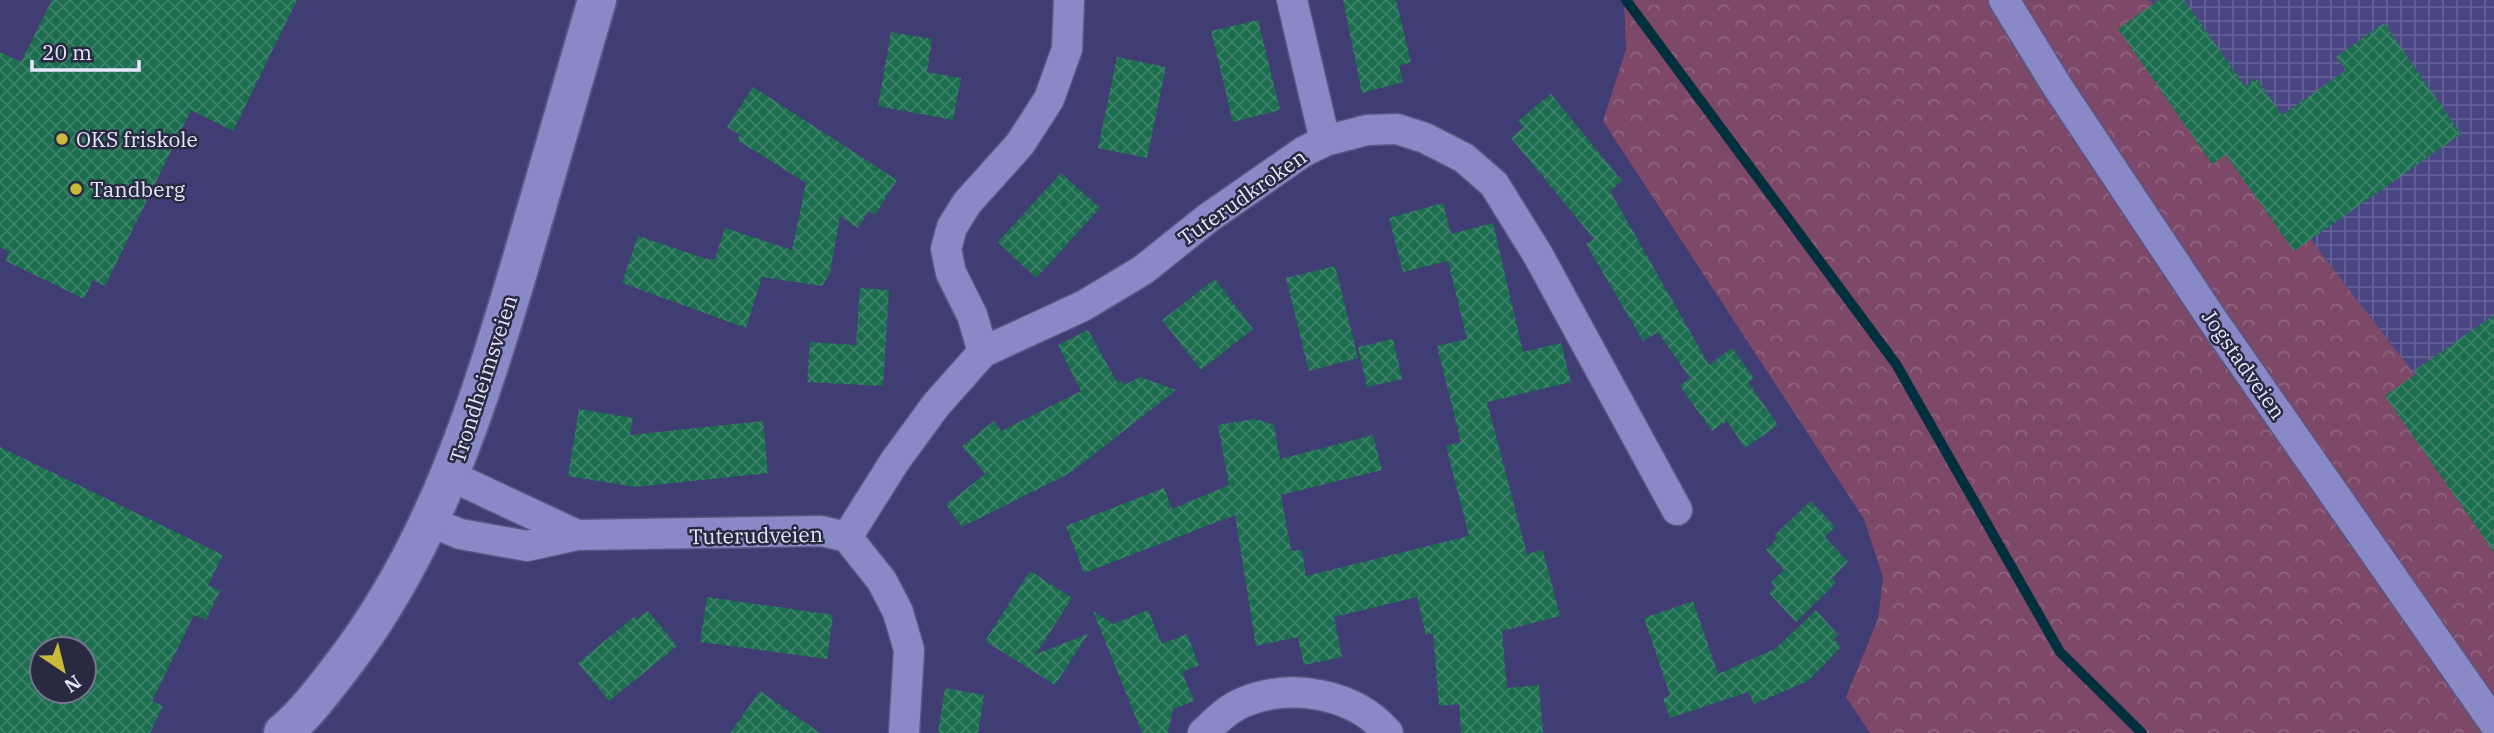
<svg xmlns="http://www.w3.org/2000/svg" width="2494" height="733" font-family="'IBM Plex Serif',serif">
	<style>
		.industrial { fill: url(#industrial-grid) }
		.forest { fill: url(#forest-crowns) }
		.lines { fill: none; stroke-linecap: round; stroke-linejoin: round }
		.stream { stroke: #022f3d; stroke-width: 10 }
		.building { fill: url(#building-cross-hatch); fill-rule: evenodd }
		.minor-casing { stroke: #595682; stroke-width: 33 }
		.secondary-casing { stroke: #595682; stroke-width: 42 }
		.minor { stroke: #8989c7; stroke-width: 30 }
		.secondary { stroke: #8989c7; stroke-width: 38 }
		.poi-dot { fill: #c8bb3b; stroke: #292942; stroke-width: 2.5 }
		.labels { text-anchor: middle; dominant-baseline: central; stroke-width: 5; stroke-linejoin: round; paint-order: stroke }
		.poi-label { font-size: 21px; fill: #e5e6fb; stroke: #292942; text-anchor: start }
		.street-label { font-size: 21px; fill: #e5e6fb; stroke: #292942 }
	</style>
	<defs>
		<pattern id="industrial-grid" width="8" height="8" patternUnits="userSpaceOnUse" patternTransform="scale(1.75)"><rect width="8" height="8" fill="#494683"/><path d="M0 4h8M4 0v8" fill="none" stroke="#636195"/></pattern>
		<pattern id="forest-crowns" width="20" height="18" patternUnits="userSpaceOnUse" patternTransform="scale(1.75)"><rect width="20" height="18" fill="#7e4969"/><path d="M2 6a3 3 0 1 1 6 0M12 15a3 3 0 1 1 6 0" fill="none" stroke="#90637f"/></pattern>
		<pattern id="building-cross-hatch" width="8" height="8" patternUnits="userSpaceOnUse" patternTransform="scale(1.75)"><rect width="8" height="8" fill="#1d6e4f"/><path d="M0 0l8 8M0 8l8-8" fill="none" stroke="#3e8369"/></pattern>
	</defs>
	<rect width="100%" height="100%" fill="#403d74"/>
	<path class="industrial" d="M 2150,0 L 2494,0 L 2494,504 L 2415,375 L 2284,205 Z"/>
	<path class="forest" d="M 1624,0 L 2150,0 L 2284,205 L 2415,375 L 2494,504 L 2494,733 L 1870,733 L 1846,697 L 1878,619 L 1883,577 L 1864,519 L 1603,121 L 1626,49 Z"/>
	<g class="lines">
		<path class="stream" d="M 1626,0 L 1896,364 L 2060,652 L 2142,733"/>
	</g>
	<path class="building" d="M 52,0 L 297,0 L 233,131 L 191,110 L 105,286 L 93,280 L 84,299 L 6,261 L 9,252 L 0,247 L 0,52 L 21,62 Z
		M 1343,0 L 1396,0 L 1411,62 L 1399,66 L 1403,82 L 1362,93 Z
		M 2159,0 L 2184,0 L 2245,86 L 2256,78 L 2282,115 L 2346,70 L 2336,57 L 2384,23 L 2461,134 L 2294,251 L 2226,155 L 2212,164 L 2118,29 Z
		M 1258,20 L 1280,110 L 1233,122 L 1211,31 Z
		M 891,32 L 932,39 L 927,72 L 961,78 L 953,120 L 878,106 Z
		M 1117,57 L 1166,67 L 1147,158 L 1098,148 Z
		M 753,87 L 897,180 L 875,215 L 869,211 L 858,228 L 840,216 L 830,273 L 822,286 L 762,277 L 746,328 L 622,283 L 638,236 L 707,259 L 715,259 L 725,228 L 792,250 L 806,183 L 737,140 L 740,135 L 727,127 Z
		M 1551,94 L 1622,181 L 1610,191 L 1709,365 L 1732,348 L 1754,378 L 1748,382 L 1778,425 L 1745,448 L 1727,421 L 1712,431 L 1680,386 L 1690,378 L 1658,332 L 1643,341 L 1586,244 L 1594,239 L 1511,138 L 1523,128 L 1518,121 Z
		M 1061,173 L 1100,208 L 1036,278 L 998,242 Z
		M 1443,203 L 1451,234 L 1493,223 L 1523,352 L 1561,343 L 1571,382 L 1487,402 L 1527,554 L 1543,550 L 1560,616 L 1502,631 L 1507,688 L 1539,685 L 1543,733 L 1461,733 L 1459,704 L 1439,706 L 1433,633 L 1426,635 L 1417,597 L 1334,617 L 1342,657 L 1304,665 L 1298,637 L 1256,646 L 1235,515 L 1084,573 L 1066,526 L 1164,488 L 1172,509 L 1229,485 L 1218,425 L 1255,419 L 1274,425 L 1280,459 L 1373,435 L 1382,470 L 1281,495 L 1291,551 L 1302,550 L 1306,576 L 1469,536 L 1446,446 L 1461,442 L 1437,346 L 1467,339 L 1448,261 L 1403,272 L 1389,218 Z
		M 1335,266 L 1358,358 L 1309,371 L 1286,278 Z
		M 1215,279 L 1253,329 L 1201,370 L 1162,320 Z
		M 860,288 L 889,290 L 883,386 L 807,382 L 810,342 L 856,345 Z
		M 2494,315 L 2494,552 L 2385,396 L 2417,373 L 2415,370 Z
		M 1088,330 L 1117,382 L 1122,381 L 1124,385 L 1140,377 L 1176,390 L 1070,473 L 962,527 L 946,505 L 985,474 L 962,446 L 994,421 L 1001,431 L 1081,391 L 1058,345 Z
		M 1393,339 L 1402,379 L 1367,387 L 1358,347 Z
		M 579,409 L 633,418 L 630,435 L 763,421 L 768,473 L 635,487 L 568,476 Z
		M 0,447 L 223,555 L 208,585 L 220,591 L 206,620 L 194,615 L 152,701 L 163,706 L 150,733 L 0,733 ZM 42,649 L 84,649 L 84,691 L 42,691 Z
		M 1811,501 L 1835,527 L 1825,537 L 1848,562 L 1832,578 L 1836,583 L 1796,622 L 1769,593 L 1775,587 L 1771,582 L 1784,570 L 1766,550 L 1778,538 L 1775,535 Z
		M 1030,571 L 1072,598 L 1036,654 L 1088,634 L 1055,685 L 985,641 Z
		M 707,597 L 833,615 L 827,659 L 700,642 Z
		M 1693,601 L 1718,674 L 1775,649 L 1816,610 L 1838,635 L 1834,639 L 1841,647 L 1808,681 L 1754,704 L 1748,692 L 1670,718 L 1663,699 L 1670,695 L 1644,618 Z
		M 1148,610 L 1162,644 L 1187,634 L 1199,665 L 1182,672 L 1194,701 L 1173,709 L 1168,733 L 1142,733 L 1093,611 L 1113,624 Z
		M 648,611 L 677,646 L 609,701 L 578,663 L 635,616 L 637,619 Z
		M 945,688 L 984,695 L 978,733 L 938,733 Z
		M 760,691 L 820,733 L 730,733 Z"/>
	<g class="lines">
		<g class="minor-casing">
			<path id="minor" d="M 1292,0 L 1325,141
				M 2004,0 L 2057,86 L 2212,319 L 2494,723
				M 983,352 L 972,315 L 951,273 L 946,249 L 952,227 L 967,203 L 1020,144 L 1049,99 L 1067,49 L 1069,0
				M 451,476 L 577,535
				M 431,522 L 460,534 L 527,546 L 577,535 L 821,531 L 847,537 L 882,581 L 898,612 L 909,650 L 904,733
				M 847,537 L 895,461 L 936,405 L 983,352 L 1083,306 L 1143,270 L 1208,218 L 1303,152 L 1325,141 L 1367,130 L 1397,129 L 1425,138 L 1464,158 L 1494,184 L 1538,255 L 1677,510
				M 1203,733 C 1215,722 1227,709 1242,703 C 1290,682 1354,693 1388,733"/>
		</g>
		<g class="secondary-casing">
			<path id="secondary" d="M 283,733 C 306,714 324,689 342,666 C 436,544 480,400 523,255 C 548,170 573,85 597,0"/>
		</g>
		<use href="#minor" class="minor"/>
		<use href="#secondary" class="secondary"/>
	</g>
	<g class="poi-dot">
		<circle cx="62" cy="139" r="7"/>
		<circle cx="76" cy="189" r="7"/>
	</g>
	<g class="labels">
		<g class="poi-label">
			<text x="76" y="139">OKS friskole</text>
			<text x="90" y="189">Tandberg</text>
		</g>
		<g class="street-label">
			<text transform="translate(1242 197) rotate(-35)">Tuterudkroken</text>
			<text transform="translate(2244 364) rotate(55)">Jogstadveien</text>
			<text transform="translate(483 379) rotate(-72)">Trondheimsveien</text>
			<text transform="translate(756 535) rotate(-1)">Tuterudveien</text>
		</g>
	</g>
	<g transform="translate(63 670) rotate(145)"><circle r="33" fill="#292942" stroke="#74758c" stroke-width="2"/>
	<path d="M0-5L12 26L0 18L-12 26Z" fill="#c8bb3b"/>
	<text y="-10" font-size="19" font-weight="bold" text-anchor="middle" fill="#e5e6fb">N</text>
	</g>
	<path d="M32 60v10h107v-10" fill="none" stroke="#e5e6fb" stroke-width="3.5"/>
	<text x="42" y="60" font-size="21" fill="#e5e6fb" stroke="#292942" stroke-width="5" paint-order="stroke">20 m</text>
</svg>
